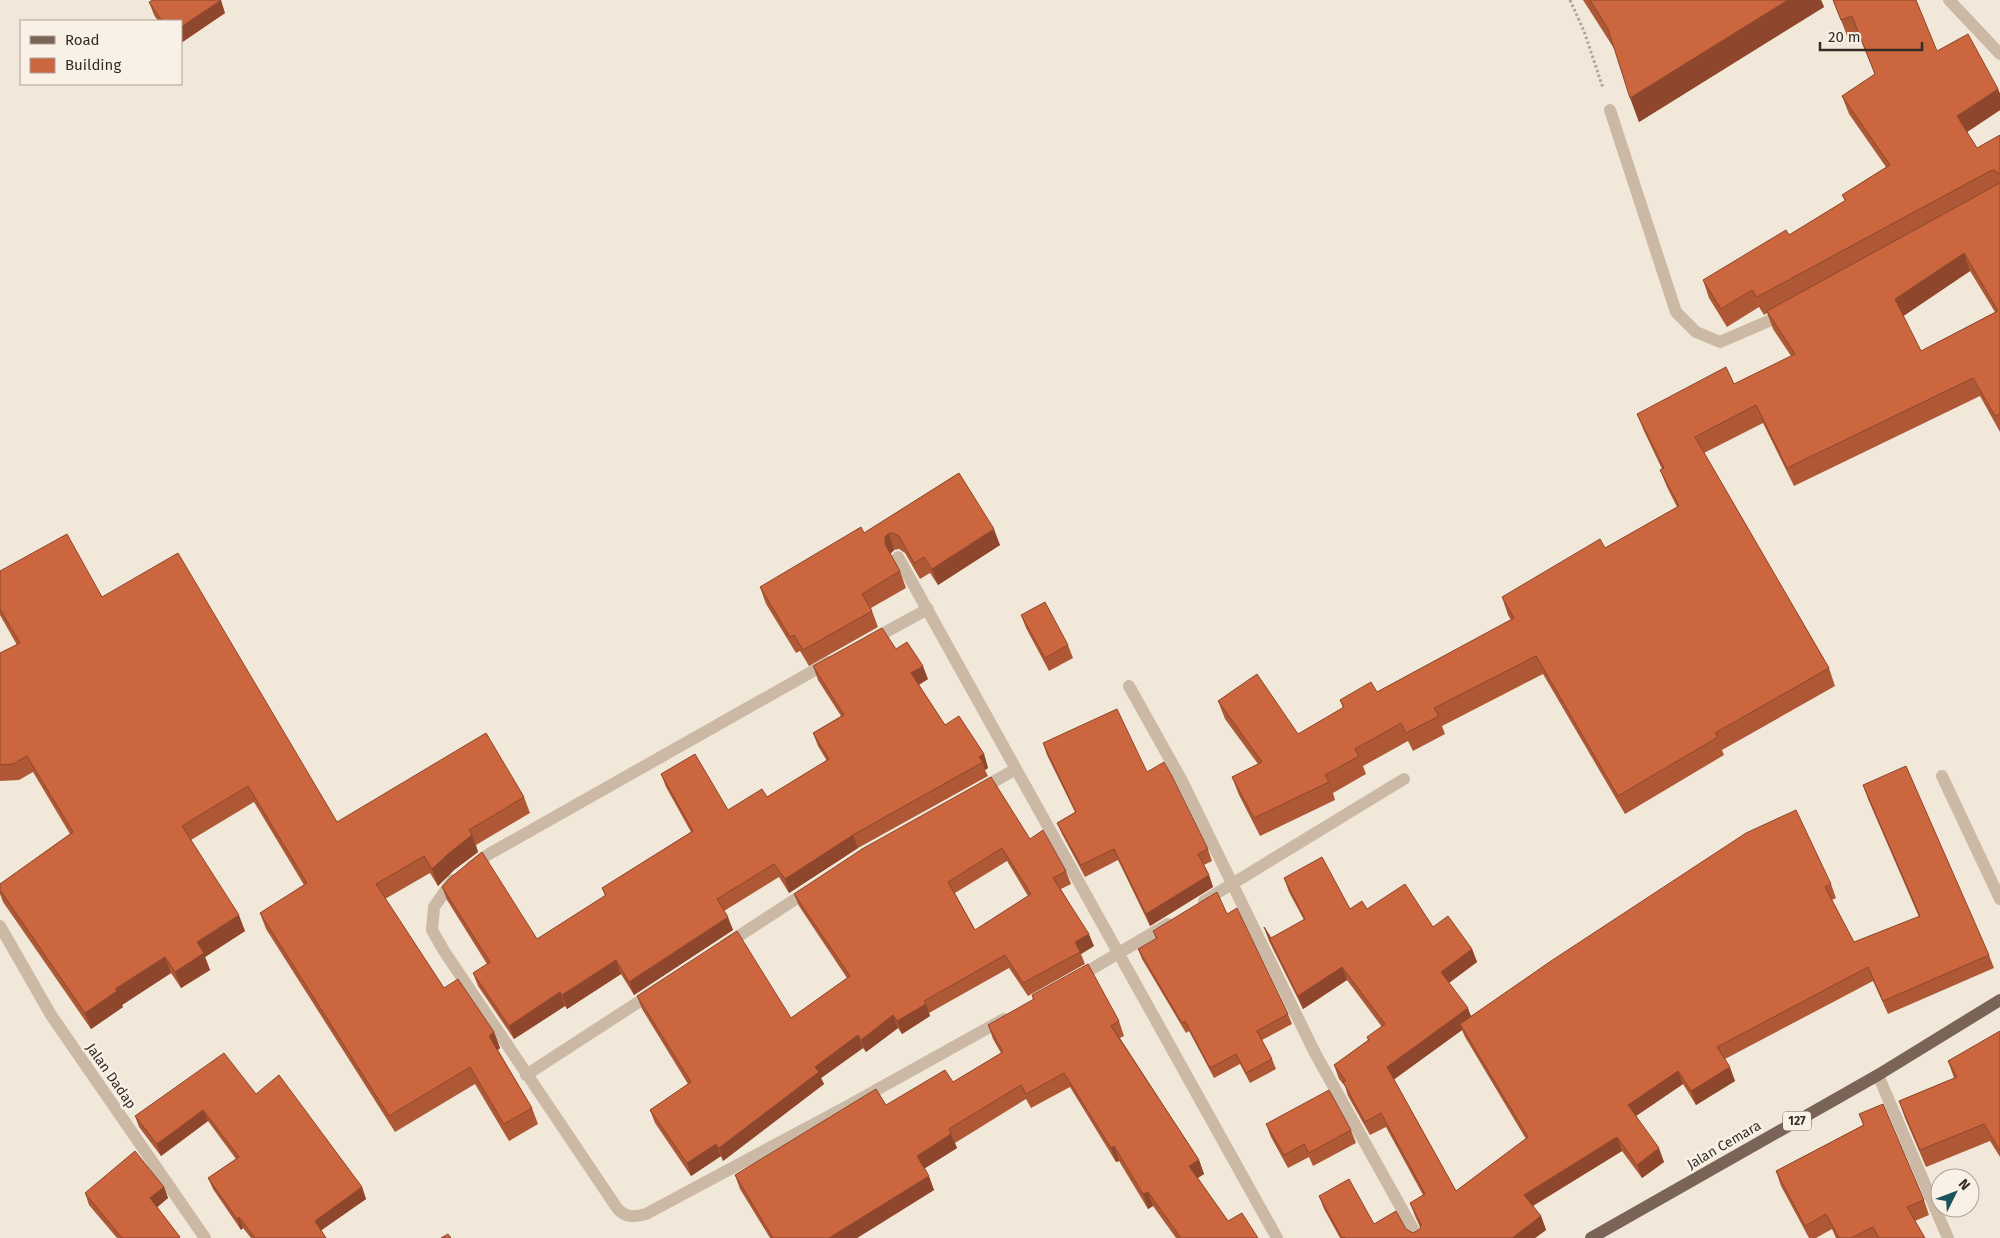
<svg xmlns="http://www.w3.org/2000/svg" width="2000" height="1238" font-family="'Fira Sans',sans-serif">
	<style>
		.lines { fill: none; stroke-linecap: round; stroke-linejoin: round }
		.path { stroke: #b7a28f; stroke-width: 3; stroke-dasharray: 2.5 2.5; stroke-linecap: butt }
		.minor { stroke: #cbb8a5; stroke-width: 12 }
		.major { stroke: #796457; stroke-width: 12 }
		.wall { fill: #af5836; fill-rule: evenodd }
		.shaded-wall { fill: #8e472c }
		.building { fill: #cb663f; stroke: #8e472c; fill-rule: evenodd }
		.labels { text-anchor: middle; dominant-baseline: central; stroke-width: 5; stroke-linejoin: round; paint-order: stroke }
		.shield { fill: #faf1e6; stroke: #716760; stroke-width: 1 }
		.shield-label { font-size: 12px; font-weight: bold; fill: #362c27 }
		.street-label { font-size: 14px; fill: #362c27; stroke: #faf1e6 }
	</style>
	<rect width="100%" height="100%" fill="#f2e8d9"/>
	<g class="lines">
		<path class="path" d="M 1570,0 L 1584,31 L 1603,88"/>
		<path class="minor" d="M 1949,0 L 2000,54
			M 1610,110 L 1676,312 L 1696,332 L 1720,342 L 1785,314
			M 898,557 L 1277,1238
			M 871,640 L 928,609
			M 1129,686 L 1182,781 L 1315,1053 L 1418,1238
			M 1942,776 L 2000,899
			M 981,789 L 1016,769
			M 471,867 L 489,854 L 829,662
			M 453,880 L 434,907 L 432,930 L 444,951 L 617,1208 C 625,1218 634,1217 646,1214 L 844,1108 L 1004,1019
			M 1204,901 L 1404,779
			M 0,926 L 51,1015 L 205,1238
			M 725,945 L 808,891
			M 1078,977 L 1168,924
			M 526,1075 L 654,992
			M 1878,1075 L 1948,1238"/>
		<path class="major" d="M 1591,1238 L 1878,1075 L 2000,1000"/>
	</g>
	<path class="wall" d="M 1583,0 L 1821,0 L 1824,7 L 1639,122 L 1615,50 Z
		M 1833,0 L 1937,51 L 1998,89 L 2000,94 L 2000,110 L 1967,132 L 1977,148 L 2000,135 L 2000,432 L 1980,396 L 1794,486 L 1763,423 L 1704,453 L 1829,668 L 1835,686 L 1722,750 L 1724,755 L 1625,814 L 1543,674 L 1442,726 L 1445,734 L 1413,751 L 1408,741 L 1363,766 L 1366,774 L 1333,793 L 1335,800 L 1260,836 L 1239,795 L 1232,777 L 1258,764 L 1225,719 L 1218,701 L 1298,734 L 1343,708 L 1340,700 L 1377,692 L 1511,620 L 1508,615 L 1502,597 L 1605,548 L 1677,507 L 1667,487 L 1660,470 L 1662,469 L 1644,431 L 1637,414 L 1734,384 L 1791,356 L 1773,329 L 1767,313 L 1764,315 L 1759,307 L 1727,327 L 1709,298 L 1703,280 L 1789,235 L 1845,201 L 1842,195 L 1886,167 L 1849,114 L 1842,96 L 1875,74 L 1858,34 L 1848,38 ZM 1970,271 L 1995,312 L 1921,351 L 1903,316 Z
		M 149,2 L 225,13 L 181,43 L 181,21 L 158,21 L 154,15 Z
		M 959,473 L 1000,545 L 938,585 L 930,573 L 920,579 L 905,553 L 899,549 L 894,550 L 891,553 L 891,555 L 900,571 L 906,588 L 871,608 L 878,627 L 809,666 L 800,651 L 796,653 L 766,604 L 760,587 L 864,533 Z
		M 0,571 L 102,597 L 337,822 L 524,797 L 530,813 L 476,845 L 478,852 L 454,870 L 438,886 L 430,873 L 385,899 L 444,988 L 494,1032 L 500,1048 L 498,1050 L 532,1108 L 538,1124 L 509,1141 L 475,1084 L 395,1132 L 266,929 L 260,913 L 304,885 L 254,802 L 191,840 L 245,931 L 205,957 L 210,970 L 181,988 L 171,973 L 122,1005 L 123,1007 L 91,1029 L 3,902 L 0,894 L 0,884 L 70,834 L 33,772 L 19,780 L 0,781 L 0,653 L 17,645 L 0,615 Z
		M 1021,615 L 1068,645 L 1073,658 L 1049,671 L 1026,628 Z
		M 896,649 L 928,679 L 919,685 L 945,725 L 984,754 L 988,768 L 985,770 L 988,776 L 858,848 L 789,893 L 779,877 L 724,911 L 733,930 L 634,995 L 621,974 L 567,1009 L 565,1006 L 514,1039 L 478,986 L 473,973 L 487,964 L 447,900 L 442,887 L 537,939 L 605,896 L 602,888 L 691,832 L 666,787 L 661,774 L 728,810 L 767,797 L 827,761 L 818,746 L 813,733 L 841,716 L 818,680 L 813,666 Z
		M 1043,743 L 1147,772 L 1208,849 L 1212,861 L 1204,865 L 1209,875 L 1213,887 L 1150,926 L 1118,860 L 1085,877 L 1062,834 L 1057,823 L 1075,812 L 1047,755 Z
		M 1863,785 L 1989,955 L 1994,968 L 1888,1014 L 1873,981 L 1725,1059 L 1735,1081 L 1696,1105 L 1683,1084 L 1636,1116 L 1664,1162 L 1642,1178 L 1622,1151 L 1533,1206 L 1541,1216 L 1546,1230 L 1535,1238 L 1340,1238 L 1324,1209 L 1319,1196 L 1374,1224 L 1406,1229 L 1413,1233 L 1420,1229 L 1420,1227 L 1415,1216 L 1410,1203 L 1423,1195 L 1386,1127 L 1370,1135 L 1348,1096 L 1345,1086 L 1339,1079 L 1334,1065 L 1368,1040 L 1367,1037 L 1382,1027 L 1347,980 L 1303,1009 L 1269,941 L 1264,927 L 1271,938 L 1304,920 L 1289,892 L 1284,878 L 1350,909 L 1367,909 L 1433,927 L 1472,949 L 1477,962 L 1449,983 L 1471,1016 L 1831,884 L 1836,898 L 1832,900 L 1854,942 L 1919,917 L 1868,799 ZM 1462,1030 L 1465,1037 L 1526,1139 L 1456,1191 L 1394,1079 Z
		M 1030,839 L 1066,871 L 1071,884 L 1061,889 L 1094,946 L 1081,954 L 1085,964 L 1028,996 L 1009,968 L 929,1013 L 930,1016 L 902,1034 L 898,1028 L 866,1052 L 863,1048 L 821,1078 L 824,1084 L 723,1161 L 721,1156 L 691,1176 L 655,1123 L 650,1110 L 688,1084 L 642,1009 L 637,996 L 791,1018 L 847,978 L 799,906 L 794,894 ZM 1007,861 L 1028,896 L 975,930 L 955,893 Z
		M 1227,914 L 1288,1014 L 1292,1024 L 1262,1040 L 1272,1059 L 1276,1069 L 1250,1083 L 1240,1064 L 1214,1078 L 1189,1031 L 1186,1033 L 1142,959 L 1138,949 L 1156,939 L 1153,931 Z
		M 1032,995 L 1119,1021 L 1124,1036 L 1120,1038 L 1199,1160 L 1204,1174 L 1198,1178 L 1228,1221 L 1258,1238 L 1176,1238 L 1153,1206 L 1148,1209 L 1119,1161 L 1116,1162 L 1070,1087 L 1031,1108 L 1026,1099 L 955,1143 L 957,1148 L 925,1168 L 934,1190 L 857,1238 L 770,1238 L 740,1189 L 735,1175 L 886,1105 L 953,1082 L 1001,1053 L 993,1039 L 988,1025 L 1033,1000 Z
		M 2000,1031 L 2000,1157 L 1990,1141 L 1926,1167 L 1905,1118 L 1899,1101 L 1954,1078 L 1948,1061 Z
		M 256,1094 L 362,1187 L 366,1199 L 321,1230 L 326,1238 L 251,1238 L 243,1228 L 241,1230 L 213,1189 L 208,1178 L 236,1159 L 208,1121 L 161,1156 L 139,1127 L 135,1116 Z
		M 1859,1114 L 1924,1200 L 1929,1215 L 1915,1221 L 1925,1238 L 1836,1238 L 1832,1229 L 1816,1238 L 1809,1238 L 1781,1186 L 1776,1171 L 1863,1125 Z
		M 1266,1124 L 1351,1130 L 1356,1143 L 1313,1166 L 1309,1157 L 1288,1168 L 1271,1137 Z
		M 164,1187 L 168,1198 L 157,1207 L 180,1238 L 117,1238 L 89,1205 L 85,1193 Z"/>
	<path class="shaded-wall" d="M 221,0 L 225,13 L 181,43 L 181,27 Z
		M 1788,0 L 1821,0 L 1824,7 L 1639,122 L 1630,98 Z
		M 1998,89 L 2000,94 L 2000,110 L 1964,134 L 1957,116 Z
		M 1964,253 L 1970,271 L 1902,317 L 1895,299 Z
		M 994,529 L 1000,545 L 938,585 L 932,569 Z
		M 889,533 L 894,550 L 891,553 L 891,560 L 885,544 L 885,537 Z
		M 923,666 L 928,679 L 916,686 L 911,673 Z
		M 984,754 L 988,768 L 985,770 L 983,762 L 979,757 Z
		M 472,835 L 478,852 L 454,870 L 438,886 L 432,869 L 448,854 Z
		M 853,835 L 858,848 L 789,893 L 785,879 Z
		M 1209,875 L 1213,887 L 1150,926 L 1146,914 Z
		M 239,915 L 245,931 L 205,957 L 210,970 L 181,988 L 175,972 L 197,942 Z
		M 728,917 L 733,930 L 634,995 L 629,982 Z
		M 1089,934 L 1094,946 L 1081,954 L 1075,942 Z
		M 1472,949 L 1477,962 L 1446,985 L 1441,972 Z
		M 165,957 L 171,973 L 122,1005 L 123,1007 L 91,1029 L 85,1013 L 115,989 Z
		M 616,960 L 621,974 L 567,1009 L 562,995 Z
		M 1342,967 L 1347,980 L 1303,1009 L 1298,996 Z
		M 560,992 L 565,1006 L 514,1039 L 509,1026 Z
		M 926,1004 L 930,1016 L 902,1034 L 897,1021 Z
		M 1468,1008 L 1473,1022 L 1460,1024 L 1462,1030 L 1392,1081 L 1387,1067 Z
		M 893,1015 L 898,1028 L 866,1052 L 861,1040 Z
		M 494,1032 L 500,1048 L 495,1052 L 489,1036 Z
		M 858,1035 L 863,1048 L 821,1078 L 824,1084 L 723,1161 L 719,1148 L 815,1067 Z
		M 1730,1067 L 1735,1081 L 1696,1105 L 1691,1091 Z
		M 1678,1071 L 1683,1084 L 1633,1118 L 1628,1105 Z
		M 203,1110 L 208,1121 L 161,1156 L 157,1144 Z
		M 951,1134 L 957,1148 L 922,1170 L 917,1156 Z
		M 1617,1137 L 1622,1151 L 1529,1208 L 1524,1195 Z
		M 716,1144 L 721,1156 L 691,1176 L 687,1163 Z
		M 1114,1146 L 1119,1161 L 1116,1162 L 1111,1148 Z
		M 1659,1148 L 1664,1162 L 1642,1178 L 1637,1165 Z
		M 1199,1160 L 1204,1174 L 1194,1180 L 1189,1166 Z
		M 929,1176 L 934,1190 L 857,1238 L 829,1238 Z
		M 164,1187 L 168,1198 L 154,1210 L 150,1198 Z
		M 362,1187 L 366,1199 L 319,1232 L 315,1221 Z
		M 1148,1192 L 1153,1206 L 1148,1209 L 1143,1194 Z
		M 1541,1216 L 1546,1230 L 1535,1238 L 1512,1238 Z
		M 239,1217 L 243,1228 L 241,1230 L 237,1219 Z"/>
	<path class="building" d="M 153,0 L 221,0 L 181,27 L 181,21 L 162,21 L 149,2 Z
		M 1590,0 L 1788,0 L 1630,98 L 1608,29 Z
		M 1833,0 L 1916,0 L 1937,51 L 1968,34 L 1998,89 L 1957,116 L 1977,148 L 2000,135 L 2000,174 L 1994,170 L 1990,171 L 1757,297 L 1752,290 L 1721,309 L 1703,280 L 1786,230 L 1789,235 L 1846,200 L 1842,195 L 1890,165 L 1842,96 L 1875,74 L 1852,16 L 1841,20 Z
		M 2000,183 L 2000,414 L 1995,416 L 1973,378 L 1787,468 L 1756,405 L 1695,437 L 1829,668 L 1715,733 L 1718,737 L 1618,796 L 1536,656 L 1434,708 L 1439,716 L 1406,733 L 1401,723 L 1355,749 L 1359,756 L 1325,775 L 1329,782 L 1254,818 L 1232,777 L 1262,762 L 1218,701 L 1257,674 L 1298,734 L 1344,707 L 1340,700 L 1371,682 L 1377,692 L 1514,618 L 1502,597 L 1600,539 L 1605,548 L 1679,506 L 1660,470 L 1664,468 L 1637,414 L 1726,367 L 1734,384 L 1795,354 L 1767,311 ZM 1964,253 L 1998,311 L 1921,351 L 1895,299 Z
		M 959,473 L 994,529 L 932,569 L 924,557 L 914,563 L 899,536 L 893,533 L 889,533 L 885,537 L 885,544 L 900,571 L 862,594 L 872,611 L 803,650 L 794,635 L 790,637 L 760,587 L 861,527 L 864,533 Z
		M 67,534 L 102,597 L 178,553 L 337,822 L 486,733 L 524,797 L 469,830 L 472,835 L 448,854 L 432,869 L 424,856 L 376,884 L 444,988 L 458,979 L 494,1032 L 489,1036 L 532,1108 L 504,1124 L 470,1067 L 389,1116 L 260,913 L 307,883 L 248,786 L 182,826 L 239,915 L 197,942 L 204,953 L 175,972 L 165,957 L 115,989 L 117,991 L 85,1013 L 0,890 L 0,884 L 73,832 L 27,756 L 13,764 L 0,765 L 0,653 L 20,643 L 0,609 L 0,571 Z
		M 1045,602 L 1068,645 L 1045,658 L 1021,615 Z
		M 882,628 L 896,649 L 907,642 L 923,666 L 911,673 L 945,725 L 959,716 L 984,754 L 979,757 L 983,762 L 853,835 L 785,879 L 774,864 L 717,899 L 728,917 L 629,982 L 616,960 L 562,995 L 560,992 L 509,1026 L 473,973 L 490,962 L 442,887 L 450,878 L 482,852 L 537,939 L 606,895 L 602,888 L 693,831 L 661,774 L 695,754 L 728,810 L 762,789 L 767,797 L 829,759 L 813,733 L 844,715 L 813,666 Z
		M 1117,709 L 1147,772 L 1164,762 L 1172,776 L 1208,849 L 1198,854 L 1209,875 L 1146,914 L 1114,849 L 1081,865 L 1057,823 L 1076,812 L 1043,743 Z
		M 1906,766 L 1989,955 L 1883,1001 L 1868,967 L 1717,1047 L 1730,1067 L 1691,1091 L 1678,1071 L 1628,1105 L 1659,1148 L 1637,1165 L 1617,1137 L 1524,1195 L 1541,1216 L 1512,1238 L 1345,1238 L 1344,1237 L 1342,1238 L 1319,1196 L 1349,1179 L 1374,1224 L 1396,1211 L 1406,1229 L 1413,1233 L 1420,1229 L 1421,1224 L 1410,1203 L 1425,1194 L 1381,1113 L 1365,1122 L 1343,1082 L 1346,1081 L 1334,1065 L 1369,1040 L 1367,1037 L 1385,1024 L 1342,967 L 1298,996 L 1264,927 L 1271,938 L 1305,919 L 1284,878 L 1322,857 L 1350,909 L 1362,901 L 1367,909 L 1405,884 L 1433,927 L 1448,916 L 1472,949 L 1441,972 L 1468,1008 L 1387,1067 L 1456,1191 L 1528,1137 L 1460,1024 L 1551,961 L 1746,833 L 1796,810 L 1831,884 L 1825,887 L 1854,942 L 1920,916 L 1863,785 Z
		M 991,777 L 1030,839 L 1043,830 L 1066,871 L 1053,878 L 1089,934 L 1075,942 L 1080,952 L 1023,983 L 1005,955 L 924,1001 L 926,1004 L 897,1021 L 893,1015 L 861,1040 L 858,1035 L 815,1067 L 819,1072 L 719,1148 L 716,1144 L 687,1163 L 650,1110 L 691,1082 L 637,996 L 737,931 L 791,1018 L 850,976 L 794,894 L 862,849 ZM 1002,848 L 1031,894 L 975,930 L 948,882 Z
		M 1217,892 L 1227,914 L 1237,908 L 1288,1014 L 1257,1031 L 1272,1059 L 1246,1073 L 1236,1054 L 1210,1068 L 1185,1021 L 1182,1023 L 1138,949 L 1157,938 L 1153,931 Z
		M 1088,964 L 1119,1021 L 1111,1026 L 1199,1160 L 1189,1166 L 1228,1221 L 1242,1213 L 1258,1238 L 1181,1238 L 1148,1192 L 1143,1194 L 1114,1146 L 1111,1148 L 1064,1073 L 1026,1094 L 1021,1085 L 949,1129 L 951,1134 L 917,1156 L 929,1176 L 829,1238 L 773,1238 L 735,1175 L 876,1089 L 886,1105 L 945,1070 L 953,1082 L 1003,1052 L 988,1025 L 1034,999 L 1032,995 Z
		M 2000,1031 L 2000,1151 L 1984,1124 L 1920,1150 L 1899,1101 L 1957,1077 L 1948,1061 Z
		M 224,1053 L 256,1094 L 279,1075 L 362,1187 L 315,1221 L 326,1238 L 255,1238 L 239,1217 L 237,1219 L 208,1178 L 239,1157 L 203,1110 L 157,1144 L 135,1116 Z
		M 1329,1090 L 1351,1130 L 1309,1153 L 1304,1144 L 1284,1155 L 1266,1124 Z
		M 1883,1104 L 1924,1200 L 1907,1207 L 1925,1238 L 1879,1238 L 1873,1227 L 1851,1238 L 1839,1238 L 1826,1214 L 1805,1226 L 1776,1171 L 1864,1125 L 1859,1114 Z
		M 135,1151 L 164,1187 L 150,1198 L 180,1237 L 178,1238 L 122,1238 L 85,1193 Z
		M 448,1234 L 451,1238 L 441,1238 Z"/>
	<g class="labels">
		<rect class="shield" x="1783" y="1111.5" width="28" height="19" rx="4"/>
		<g class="shield-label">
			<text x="1797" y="1121">127</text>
		</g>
		<g class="street-label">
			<text transform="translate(111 1076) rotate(55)">Jalan Dadap</text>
			<text transform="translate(1724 1145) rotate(-30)">Jalan Cemara</text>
		</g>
	</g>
	<rect x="20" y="20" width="162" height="65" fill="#faf1e6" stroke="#aca29a"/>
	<rect x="30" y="36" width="25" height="8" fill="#796457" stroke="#aca29a"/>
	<text x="65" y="45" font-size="15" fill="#362c27">Road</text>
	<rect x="30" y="58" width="25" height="15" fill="#cb663f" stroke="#aca29a"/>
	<text x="65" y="70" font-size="15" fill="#362c27">Building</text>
	<g transform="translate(1955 1193) rotate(48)"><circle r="24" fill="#faf1e6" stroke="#aca29a"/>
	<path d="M0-4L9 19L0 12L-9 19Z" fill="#1a5359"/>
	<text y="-8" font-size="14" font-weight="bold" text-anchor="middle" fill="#362c27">N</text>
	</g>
	<path d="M1820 42v8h102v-8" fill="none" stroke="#362c27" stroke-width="2.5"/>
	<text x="1828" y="42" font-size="15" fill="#362c27" stroke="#faf1e6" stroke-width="4" paint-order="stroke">20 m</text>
</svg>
